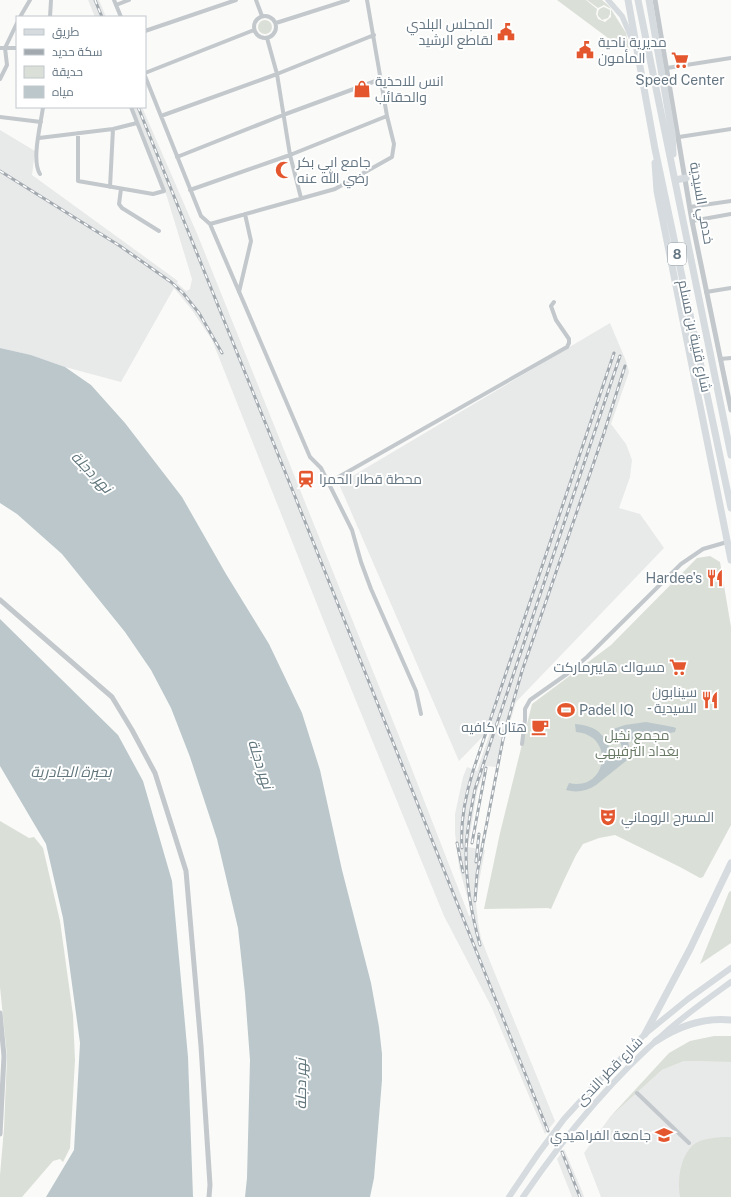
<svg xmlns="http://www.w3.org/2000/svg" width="731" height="1197" font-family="'Public Sans',Cairo,sans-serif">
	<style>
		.built { fill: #e8e9e9 }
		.green { fill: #dadfd7 }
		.water { fill: #bbc7cb }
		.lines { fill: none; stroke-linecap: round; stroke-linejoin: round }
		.minor { stroke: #c3c8cc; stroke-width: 4 }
		.tertiary { stroke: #c3c8cc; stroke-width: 5 }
		.secondary { stroke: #d6dbdf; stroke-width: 5.5 }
		.primary { stroke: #d6dbdf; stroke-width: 6 }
		.trunk { stroke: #d6dbdf; stroke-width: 7 }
		.rail-casing { stroke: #a2aab0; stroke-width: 3 }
		.rail { stroke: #fff; stroke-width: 1.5; stroke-dasharray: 4.5; stroke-linecap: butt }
		.labels { text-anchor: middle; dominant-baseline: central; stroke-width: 4; stroke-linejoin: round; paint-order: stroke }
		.shield { fill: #fff; stroke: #939fa8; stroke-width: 1 }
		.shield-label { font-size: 13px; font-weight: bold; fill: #657683 }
		.poi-label { font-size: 14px; fill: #657683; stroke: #fff; text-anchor: end }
		.street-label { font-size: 14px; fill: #657683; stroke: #fff }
		.park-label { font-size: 14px; fill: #687a64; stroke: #fff }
		.water-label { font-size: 15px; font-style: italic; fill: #60757c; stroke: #fff }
	</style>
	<rect width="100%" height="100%" fill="#fafaf8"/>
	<path class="built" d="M 88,0 L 99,0 L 106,17 L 95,17 Z
		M 132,107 L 142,107 L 198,236 L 399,736 L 469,916 L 471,915 L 469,903 L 459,867 L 455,833 L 455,814 L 463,777 L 467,767 L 477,771 L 492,727 L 459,761 L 339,484 L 610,323 L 626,361 L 629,372 L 611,424 L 626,444 L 632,460 L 630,477 L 619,508 L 640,514 L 664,548 L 516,702 L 497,767 L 486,766 L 477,791 L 468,847 L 485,850 L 478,887 L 476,903 L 478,922 L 481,938 L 487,954 L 555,1121 L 545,1134 L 492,1008 L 444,916 L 334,647 L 212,340 L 192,310 L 174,288 L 121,382 L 65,367 L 31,355 L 0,348 L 0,130 L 35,151 L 32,175 L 178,281 L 177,283 L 186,291 L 190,289 L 192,279 L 167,197 Z
		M 684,1061 L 731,1062 L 731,1197 L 601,1197 L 584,1153 L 610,1117 L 662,1070 Z
		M 564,1149 L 582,1191 L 584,1197 L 572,1197 L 557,1159 Z"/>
	<path class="green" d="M 557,0 L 586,0 L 597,9 L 596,14 L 598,19 L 605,22 L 611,17 L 611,9 L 604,5 L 598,8 L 587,0 L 602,0 L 609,6 L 626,33 L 630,51 L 608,38 Z
		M 604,7 L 610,10 L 610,14 L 608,18 L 602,20 L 598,16 C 597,11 599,8 604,7 Z
		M258 27a7 7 0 1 1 14 0a7 7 0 1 1-14 0Z
		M 710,556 L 720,562 L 731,627 L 731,825 L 703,877 L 700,878 L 680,867 L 615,835 L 599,838 L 583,844 L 576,855 L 564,880 L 551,909 L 548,908 L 484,909 L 500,833 L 532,704 L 611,645 L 697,558 Z
		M 0,821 L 29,838 L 34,837 L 43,848 L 60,921 L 73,1015 L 75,1060 L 70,1148 L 63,1162 L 60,1159 L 53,1161 L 22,1197 L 0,1197 L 0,1175 L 4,1129 L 7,1056 L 0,987 Z
		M 731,891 L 731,943 L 700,964 L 729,892 Z
		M 714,1036 L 731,1036 L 731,1062 L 684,1061 L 662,1070 L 610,1117 L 669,1053 L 690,1041 Z
		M 722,1137 L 731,1137 L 731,1197 L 680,1197 C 677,1181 680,1158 692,1146 C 699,1139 713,1138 722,1137 Z"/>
	<path class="water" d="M 0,348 L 31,355 L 65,367 L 91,385 L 125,423 L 182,497 L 226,574 L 269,644 L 302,713 L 320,770 L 342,870 L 371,983 L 379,1027 L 382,1054 L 382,1080 L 374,1178 L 370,1197 L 245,1197 L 247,1178 L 250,1060 L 245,993 L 238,928 L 217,839 L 190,757 L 171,708 L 151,670 L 125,632 L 62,554 L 17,514 L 0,503 Z
		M 0,619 L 118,735 L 143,781 L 172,881 L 188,1057 L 193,1197 L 46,1197 L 74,1150 L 80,1043 L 63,918 L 46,844 L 0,766 Z
		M 646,722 L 673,727 L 676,728 L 675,732 L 628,741 L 631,757 L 596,785 C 587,791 577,793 566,790 L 569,783 C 607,792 616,735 576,732 L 575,724 C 597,726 605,734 612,754 L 623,751 L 619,738 L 613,729 L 625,725 Z"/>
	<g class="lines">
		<path class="minor" d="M 114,0 L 121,17
			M 256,0 L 262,16
			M 116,5 L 129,0
			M254 27a11 11 0 1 1 22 0a11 11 0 1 1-22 0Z
			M 20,17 L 30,0
			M 50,17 L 51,0
			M 276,23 L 348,0
			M 145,31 L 236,0
			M 267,38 L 277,74 L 290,155 L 301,198
			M 0,48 L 17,48
			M 667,68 L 731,58
			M 145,73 L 254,30
			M 145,76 L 201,216 L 210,224 L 310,457 L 321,468 L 352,530 L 361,562 L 371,589 L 416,691 L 421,714
			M 0,79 L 7,65 L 5,48 L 17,23
			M 161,116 L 277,74 L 374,35
			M 0,117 L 41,122
			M 78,133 L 78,181 L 153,194 L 164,191 L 131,107
			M 679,137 L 731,129
			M 39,138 L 113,129 L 137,123
			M 177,157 L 283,115 L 381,79
			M 40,174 C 31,160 41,124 43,107
			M 110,187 L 113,129
			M 121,189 L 119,204 L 122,208 L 159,231
			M 190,190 L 290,155 L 387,116
			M 690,207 L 731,201
			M 692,221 L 731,214
			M 210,224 L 335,189 L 392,157 L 394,144 L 387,116 L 367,0
			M 239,292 L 251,241 L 245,214
			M 706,292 L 731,288
			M 720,359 L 731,358
			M 328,483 L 567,347 L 569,343 L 569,339 L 556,320 L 551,306 L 554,302
			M 522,744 L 525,720 L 525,709 L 530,700 L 567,674 L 587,657 L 681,564 L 703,549 L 727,542
			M 637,1093 L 689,1143"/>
		<path class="tertiary" d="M 655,0 L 692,221 L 731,410
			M 0,600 L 112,697 L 132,730 L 155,773 L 186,871 L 201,1046 L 210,1185 L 209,1197
			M 0,1013 L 4,1056 L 0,1134"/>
		<path class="secondary" d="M 608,0 L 622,16 L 634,44"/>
		<path class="primary" d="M 509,1197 L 538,1154 L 564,1119 L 595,1085 L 645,1034 L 688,999 L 731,968
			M 523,1197 C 564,1137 610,1080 666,1032 C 686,1014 709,998 731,982"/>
		<path class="trunk" d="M 628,0 L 655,149 L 731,508
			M 638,0 L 731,455
			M 649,0 L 672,133 L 673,154
			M 655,163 L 657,191 L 731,560
			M 675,180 L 686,178
			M 645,1034 L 690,949 L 731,863
			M 656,1041 C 679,1026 703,1017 731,1020"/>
		<g class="rail-casing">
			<path id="rail" d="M 95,0 L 102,17
				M 138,107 L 296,499 L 548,1131
				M 0,171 L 120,246 L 171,282 L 183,293 L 199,313 L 222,353
				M 457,843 L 463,872
				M 472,843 L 486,768
				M 462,848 C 460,821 465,797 473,771 L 614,353
				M 476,862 L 479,834
				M 475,901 L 477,874 L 504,734 L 522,671 L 604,433 L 625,366
				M 480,945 C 472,916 466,884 466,853 C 466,832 471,810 475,789 L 620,356
				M 556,1138 L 557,1140
				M 562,1152 L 580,1197"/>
		</g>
		<use href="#rail" class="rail"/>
	</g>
	<defs>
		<g id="civic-bare" transform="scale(1.38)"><path d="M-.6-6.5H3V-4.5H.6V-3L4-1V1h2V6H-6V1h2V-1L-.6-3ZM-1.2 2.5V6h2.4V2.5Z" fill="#e4572e" stroke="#fff" stroke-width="2.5" paint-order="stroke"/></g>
		<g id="supermarket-bare" transform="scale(1.38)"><path d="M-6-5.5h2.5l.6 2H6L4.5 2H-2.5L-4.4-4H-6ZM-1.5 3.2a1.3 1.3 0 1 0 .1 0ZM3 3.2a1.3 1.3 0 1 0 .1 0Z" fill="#e4572e" stroke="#fff" stroke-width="2.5" paint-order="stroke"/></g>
		<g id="shop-bare" transform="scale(1.38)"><path d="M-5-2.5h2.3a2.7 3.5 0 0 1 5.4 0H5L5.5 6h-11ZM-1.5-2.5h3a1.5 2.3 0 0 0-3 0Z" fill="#e4572e" stroke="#fff" stroke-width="2.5" paint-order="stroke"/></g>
		<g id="mosque-bare" transform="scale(1.38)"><path d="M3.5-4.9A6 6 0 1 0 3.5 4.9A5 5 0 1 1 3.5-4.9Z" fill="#e4572e" stroke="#fff" stroke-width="2.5" paint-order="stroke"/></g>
		<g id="station-bare" transform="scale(1.38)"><path d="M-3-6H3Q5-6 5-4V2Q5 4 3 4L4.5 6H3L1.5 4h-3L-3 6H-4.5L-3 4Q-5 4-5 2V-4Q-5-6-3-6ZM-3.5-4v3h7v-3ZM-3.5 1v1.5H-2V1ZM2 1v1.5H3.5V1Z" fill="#e4572e" stroke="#fff" stroke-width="2.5" paint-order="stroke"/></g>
		<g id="restaurant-bare" transform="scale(1.38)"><path d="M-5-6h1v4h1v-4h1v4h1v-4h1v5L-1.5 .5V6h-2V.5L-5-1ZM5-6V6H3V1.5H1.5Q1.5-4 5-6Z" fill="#e4572e" stroke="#fff" stroke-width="2.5" paint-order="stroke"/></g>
		<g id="stadium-bare" transform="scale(1.38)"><path d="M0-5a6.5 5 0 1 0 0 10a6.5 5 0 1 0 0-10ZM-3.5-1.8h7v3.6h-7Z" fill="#e4572e" stroke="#fff" stroke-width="2.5" paint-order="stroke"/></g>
		<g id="cafe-bare" transform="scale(1.38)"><path d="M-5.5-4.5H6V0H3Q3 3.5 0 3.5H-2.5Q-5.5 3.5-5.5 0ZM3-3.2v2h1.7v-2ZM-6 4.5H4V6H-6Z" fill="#e4572e" stroke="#fff" stroke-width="2.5" paint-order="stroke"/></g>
		<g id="theatre-bare" transform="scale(1.38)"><path d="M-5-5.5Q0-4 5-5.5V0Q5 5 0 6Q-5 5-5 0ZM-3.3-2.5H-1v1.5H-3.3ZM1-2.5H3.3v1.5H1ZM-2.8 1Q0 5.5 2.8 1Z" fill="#e4572e" stroke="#fff" stroke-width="2.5" paint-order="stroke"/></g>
		<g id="university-bare" transform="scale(1.38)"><path d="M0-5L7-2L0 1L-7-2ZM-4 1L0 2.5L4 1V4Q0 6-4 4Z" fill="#e4572e" stroke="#fff" stroke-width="2.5" paint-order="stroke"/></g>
	</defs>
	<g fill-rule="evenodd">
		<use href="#civic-bare" x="506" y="32"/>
		<use href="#civic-bare" x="585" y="50"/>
		<use href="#supermarket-bare" x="680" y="60"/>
		<use href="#shop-bare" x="362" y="89"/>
		<use href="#mosque-bare" x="284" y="170"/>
		<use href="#station-bare" x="306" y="479"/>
		<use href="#restaurant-bare" x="715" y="578"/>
		<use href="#supermarket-bare" x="678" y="667"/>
		<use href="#restaurant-bare" x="710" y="700"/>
		<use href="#stadium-bare" x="566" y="710"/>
		<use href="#cafe-bare" x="540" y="727"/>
		<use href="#theatre-bare" x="608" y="817"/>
		<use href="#university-bare" x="664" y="1135"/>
	</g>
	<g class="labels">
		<rect class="shield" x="668" y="243" width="18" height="22" rx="3"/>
		<g class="shield-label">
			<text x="677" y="254">8</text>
		</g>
		<g class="poi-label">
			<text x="493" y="24">المجلس البلدي<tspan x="493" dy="16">لقاطع الرشيد</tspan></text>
			<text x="598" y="42" text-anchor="start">مديرية ناحية<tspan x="598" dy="16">المأمون</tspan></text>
			<text x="680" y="80" text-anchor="middle">Speed Center</text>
			<text x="375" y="81" text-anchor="start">انس للاحذية<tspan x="375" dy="16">والحقائب</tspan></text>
			<text x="297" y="162" text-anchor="start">جامع ابي بكر<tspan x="297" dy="16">رضي الله عنه</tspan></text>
			<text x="319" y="479" text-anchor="start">محطة قطار الحمرا</text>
			<text x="702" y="578">Hardee's</text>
			<text x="665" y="667">مسواك هايبرماركت</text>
			<text x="697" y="692">سينابون<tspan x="697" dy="16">- السيدية</tspan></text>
			<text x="579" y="710" text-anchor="start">Padel IQ</text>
			<text x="527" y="727">هتان كافيه</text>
			<text x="621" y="817" text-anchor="start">المسرح الروماني</text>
			<text x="651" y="1135">جامعة الفراهيدي</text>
		</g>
		<g class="street-label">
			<text transform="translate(702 203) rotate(80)">خدمي السيدية</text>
			<text transform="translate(695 336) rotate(78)">شارع قتيبة بن مسلم</text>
			<text transform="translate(609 1071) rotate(-46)">شارع قطر الندى</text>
		</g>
		<g class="park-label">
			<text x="637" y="735">مجمع نخيل<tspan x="637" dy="16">بغداد الترفيهي</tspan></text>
		</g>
		<g class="water-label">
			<text transform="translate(92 472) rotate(46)">نهر دجلة</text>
			<text transform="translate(261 764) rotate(72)">نهر دجلة</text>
			<text x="71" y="771">بحيرة الجادرية</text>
			<text transform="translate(300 1084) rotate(-90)">نهر دجلة</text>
		</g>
	</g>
	<rect x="16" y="16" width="130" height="92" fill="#ffffff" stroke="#c1c8cd"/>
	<rect x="24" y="29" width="20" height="6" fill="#d6dbdf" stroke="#c1c8cd"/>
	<text x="52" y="36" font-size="12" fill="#657683">طريق</text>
	<rect x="24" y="49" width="20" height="6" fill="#a2aab0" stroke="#c1c8cd"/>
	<text x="52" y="56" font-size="12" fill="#657683">سكة حديد</text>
	<rect x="24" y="66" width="20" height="12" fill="#dadfd7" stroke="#c1c8cd"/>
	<text x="52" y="76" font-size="12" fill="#657683">حديقة</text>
	<rect x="24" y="86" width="20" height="12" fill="#bbc7cb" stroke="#c1c8cd"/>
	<text x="52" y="96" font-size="12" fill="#657683">مياه</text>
</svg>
